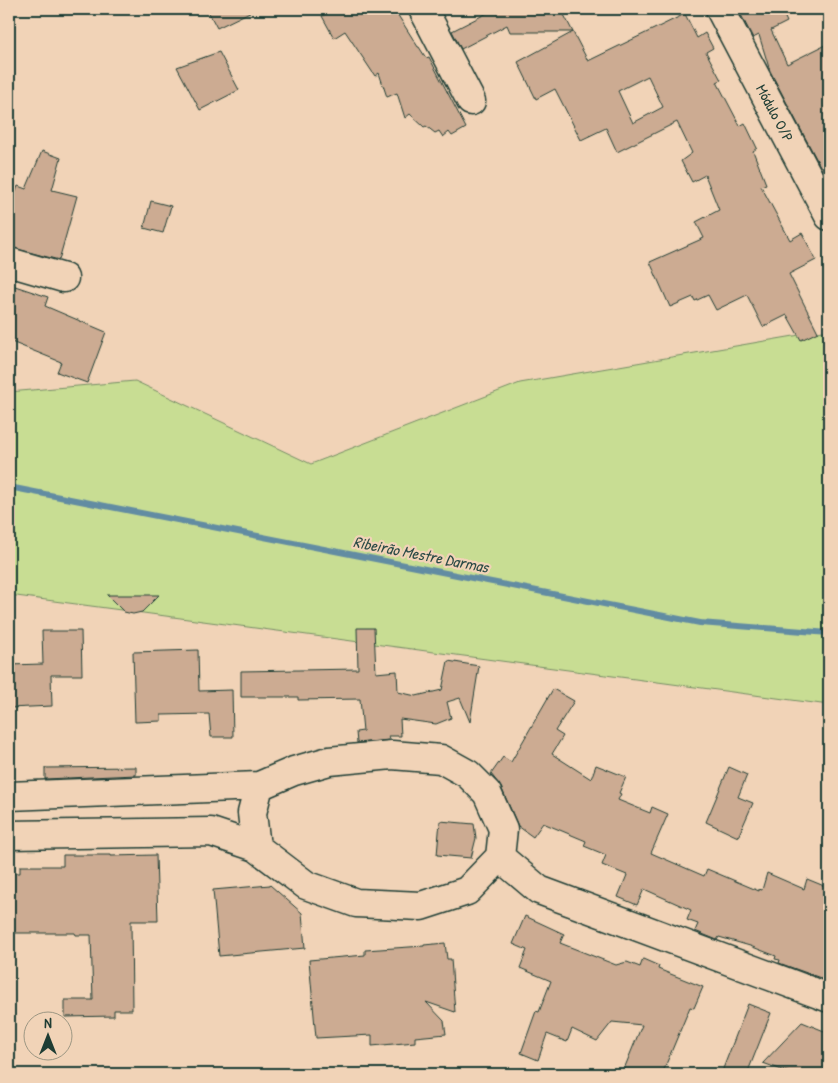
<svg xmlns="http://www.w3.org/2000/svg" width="838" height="1083" font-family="'Patrick Hand',sans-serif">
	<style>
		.green { fill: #c8dd93; stroke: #748d64 }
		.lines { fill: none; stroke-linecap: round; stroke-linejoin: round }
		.stream { stroke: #628ca2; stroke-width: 6 }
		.building { fill: #ccab92; stroke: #1f3d34; fill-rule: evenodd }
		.minor-casing { stroke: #1f3d34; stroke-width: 31 }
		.minor { stroke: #f1d3b7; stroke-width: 28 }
		.labels { text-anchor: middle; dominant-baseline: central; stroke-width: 4.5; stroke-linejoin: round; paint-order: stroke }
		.street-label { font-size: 15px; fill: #1f3d34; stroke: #f1d3b7 }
		.water-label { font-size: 16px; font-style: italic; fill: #2a4a46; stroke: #f1d3b7 }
	</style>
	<rect width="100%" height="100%" fill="#f1d3b7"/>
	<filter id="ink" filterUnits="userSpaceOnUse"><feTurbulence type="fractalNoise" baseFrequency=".02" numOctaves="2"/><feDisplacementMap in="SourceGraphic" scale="10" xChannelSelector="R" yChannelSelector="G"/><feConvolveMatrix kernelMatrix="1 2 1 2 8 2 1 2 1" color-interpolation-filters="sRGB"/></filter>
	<g filter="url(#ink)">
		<path class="green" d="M 829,330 L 829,705 L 9,595 L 9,392 L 135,381 L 311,464 L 520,383 Z"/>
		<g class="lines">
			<path class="stream" d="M 9,487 L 700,623 L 829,633"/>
		</g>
		<path class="building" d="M 207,9 L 256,9 L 217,28 Z
			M 335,9 L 394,9 L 418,47 L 419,47 L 426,58 L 429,57 L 466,128 L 452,136 L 449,132 L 443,137 L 439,131 L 435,133 L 426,126 L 424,127 L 410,114 L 405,118 L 397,93 L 387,97 L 379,73 L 375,76 L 345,31 L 334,38 L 322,16 Z
			M 495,9 L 561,9 L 588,61 L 685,14 L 697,38 L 705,33 L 713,48 L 706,52 L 721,80 L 717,82 L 740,126 L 745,123 L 757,148 L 753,151 L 766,184 L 761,186 L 790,240 L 802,233 L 816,260 L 789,274 L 818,332 L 801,340 L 787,315 L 763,327 L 747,295 L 716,310 L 708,295 L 695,301 L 693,297 L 670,307 L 650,262 L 704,238 L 696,222 L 719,210 L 705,175 L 692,182 L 681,161 L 692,153 L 677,122 L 617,152 L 606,128 L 581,140 L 555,89 L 536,99 L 518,62 L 573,32 L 510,32 L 507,25 L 461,49 L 452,31 ZM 648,76 L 663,107 L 633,123 L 618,91 Z
			M 738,9 L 781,9 L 787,22 L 771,30 L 787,64 L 829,43 L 829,183 L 770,71 L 759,35 L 753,38 Z
			M 219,52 L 239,90 L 200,110 L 177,67 Z
			M 42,151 L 61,158 L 52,190 L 77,196 L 59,260 L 9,247 L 9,197 L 13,199 L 18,186 L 26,189 Z
			M 151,201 L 171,206 L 163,233 L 144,228 Z
			M 9,284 L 48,297 L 45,306 L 106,332 L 87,383 L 57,372 L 61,362 L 9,341 Z
			M 107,595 L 159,595 L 142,612 L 133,614 L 124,612 Z
			M 357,628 L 374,628 L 376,673 L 397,671 L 398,692 L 416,696 L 442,690 L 448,661 L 479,666 L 470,722 L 460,698 L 447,702 L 451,718 L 436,724 L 400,719 L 401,736 L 388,736 L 389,740 L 357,743 L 356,732 L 363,731 L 360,699 L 298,700 L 298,697 L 241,697 L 241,671 L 358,669 Z
			M 42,631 L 81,631 L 82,675 L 51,675 L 52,706 L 9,708 L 9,665 L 43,664 Z
			M 198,650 L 199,691 L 232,690 L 233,737 L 211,737 L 209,714 L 161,715 L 161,721 L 135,722 L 133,652 Z
			M 553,689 L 574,701 L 555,731 L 563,736 L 552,754 L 591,779 L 596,765 L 626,777 L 619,793 L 621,794 L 618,800 L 650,813 L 652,807 L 668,814 L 651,853 L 704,876 L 707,869 L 759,891 L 759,889 L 762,890 L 767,873 L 804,889 L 807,879 L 829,888 L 829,981 L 779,963 L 780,960 L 775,959 L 776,956 L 750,946 L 719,937 L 717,940 L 695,931 L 698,924 L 687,920 L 691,910 L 644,889 L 637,905 L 618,897 L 627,875 L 602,865 L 606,855 L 584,846 L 586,841 L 543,823 L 533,837 L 518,826 L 501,787 L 491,774 L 503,757 L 511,762 Z
			M 136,767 L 136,775 L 45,779 L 45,768 Z
			M 729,767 L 747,775 L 738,797 L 753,803 L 738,837 L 706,822 Z
			M 440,821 L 474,824 L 476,838 L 471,858 L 437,855 Z
			M 63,855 L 111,855 L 111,856 L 156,855 L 158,921 L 131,921 L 132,1010 L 114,1010 L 114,1016 L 65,1017 L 65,1000 L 93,1000 L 91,935 L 76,935 L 75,933 L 9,933 L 9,873 L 20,873 L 20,866 L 63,866 Z
			M 270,885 L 302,913 L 305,948 L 219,956 L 213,890 Z
			M 525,916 L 564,934 L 560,943 L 616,965 L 627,962 L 640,967 L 643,959 L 659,966 L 658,969 L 703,987 L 694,1008 L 690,1007 L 662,1074 L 622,1074 L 642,1025 L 612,1022 L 597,1041 L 572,1029 L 567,1042 L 547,1034 L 538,1060 L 521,1053 L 536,1011 L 539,1012 L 551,981 L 520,968 L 527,950 L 513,944 Z
			M 445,943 L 447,959 L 451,959 L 455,1012 L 426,1002 L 444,1021 L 446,1034 L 415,1037 L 415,1042 L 372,1046 L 372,1035 L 316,1038 L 309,960 L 365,955 L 365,950 L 424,946 L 424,945 Z
			M 748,1004 L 771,1013 L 747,1074 L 721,1074 Z
			M 802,1022 L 829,1033 L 829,1056 L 822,1074 L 793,1074 L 763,1063 Z"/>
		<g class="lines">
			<g class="minor-casing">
				<path id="minor" d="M 423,9 L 471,101
					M 720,9 L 829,216
					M 9,262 L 64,278
					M 392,755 L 441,759 L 468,774 L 487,793 L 503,829 L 500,857 L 467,891 L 421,906 L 356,903 L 306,885 L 256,847 L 252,813 L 259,786 L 294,771 L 329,761 Z
					M 9,796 L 259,786
					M 9,835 L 211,832 L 256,847
					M 500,857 L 539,890 L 829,998"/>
			</g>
			<use href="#minor" class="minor"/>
		</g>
	</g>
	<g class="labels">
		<g class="street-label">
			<text transform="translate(775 113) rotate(62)">Módulo O/P</text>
		</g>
		<g class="water-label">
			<text transform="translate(421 554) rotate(11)">Ribeirão Mestre Darmas</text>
		</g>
	</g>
	<rect width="838" height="1083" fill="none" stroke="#f1d3b7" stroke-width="30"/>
	<rect x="15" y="15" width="808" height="1053" fill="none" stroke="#1f3d34" stroke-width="2" filter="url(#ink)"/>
	<g transform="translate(48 1036)"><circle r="24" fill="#f1d3b7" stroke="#9d9783"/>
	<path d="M0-4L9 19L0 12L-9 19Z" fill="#1f3d34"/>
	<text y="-8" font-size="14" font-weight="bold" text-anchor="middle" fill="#1f3d34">N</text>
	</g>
</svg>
